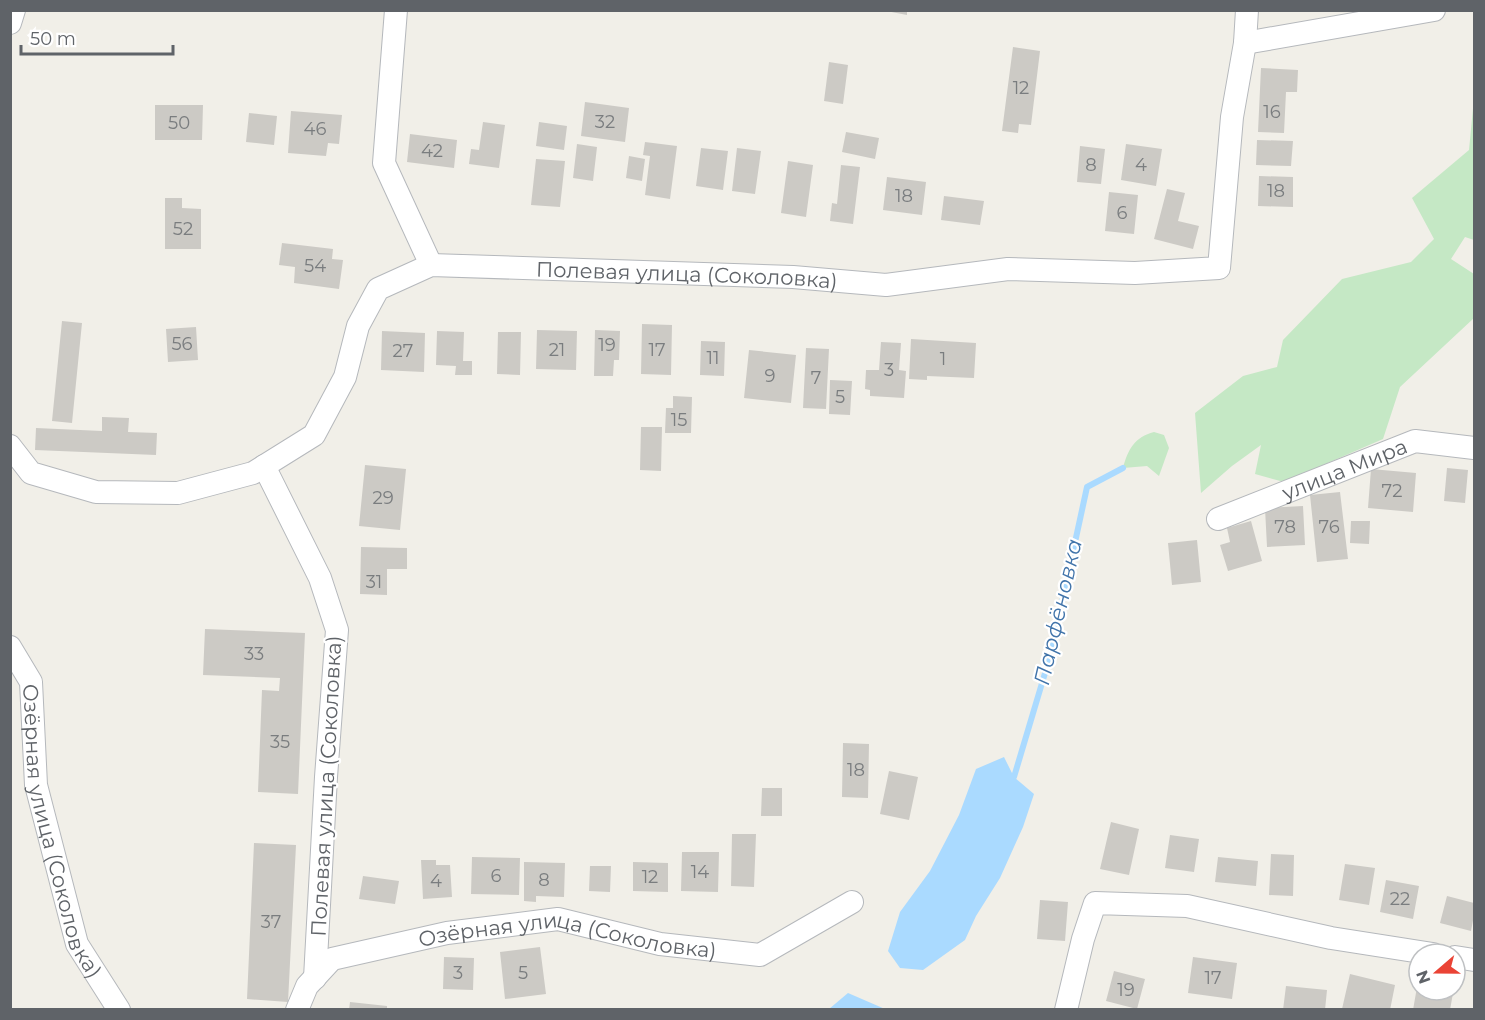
<svg xmlns="http://www.w3.org/2000/svg" width="1485" height="1020" font-family="Montserrat,sans-serif">
	<style>
		.green { fill: #c5e8c5 }
		.water { fill: #aadaff }
		.lines { fill: none; stroke-linecap: round; stroke-linejoin: round }
		.stream { stroke: #aadaff; stroke-width: 6 }
		.building { fill: #cccac5 }
		.minor-casing { stroke: #b5b8bc; stroke-width: 24 }
		.minor { stroke: #fff; stroke-width: 22 }
		.labels { text-anchor: middle; dominant-baseline: central; stroke-width: 4.5; stroke-linejoin: round; paint-order: stroke }
		.number-label { font-size: 18px; fill: #7a7d7f }
		.street-label { font-size: 21px; fill: #5f6368; stroke: #fff }
		.water-label { font-size: 22px; font-style: italic; fill: #4174aa; stroke: #fff }
	</style>
	<rect width="100%" height="100%" fill="#f1efe8"/>
	<path class="green" d="M 1474,98 L 1474,240 L 1465,237 L 1451,259 L 1474,274 L 1474,318 L 1400,387 L 1383,439 L 1284,482 L 1255,474 L 1261,445 L 1232,466 L 1201,493 L 1195,413 L 1243,376 L 1277,367 L 1283,340 L 1342,279 L 1411,262 L 1434,239 L 1412,198 L 1469,150 Z
		M 1154,432 L 1164,435 L 1169,448 L 1159,476 L 1147,466 L 1123,468 C 1128,449 1135,437 1154,432 Z"/>
	<path class="water" d="M 1004,757 L 1014,777 L 1034,794 L 1023,827 L 1000,878 L 976,916 L 965,940 L 923,970 L 900,968 L 888,951 L 900,912 L 930,871 L 959,815 L 976,769 Z
		M 848,993 L 885,1009 L 886,1009 L 829,1009 Z"/>
	<g class="lines">
		<path class="stream" d="M 1014,777 L 1051,653 L 1087,487 L 1123,468"/>
	</g>
	<path class="building" d="M 881,10 L 907,10 L 907,15 Z
		M 1013,47 L 1040,51 L 1031,125 L 1019,124 L 1018,133 L 1002,131 Z
		M 829,62 L 848,65 L 843,104 L 824,101 Z
		M 1261,68 L 1298,70 L 1297,92 L 1286,92 L 1284,133 L 1258,132 Z
		M 585,102 L 629,108 L 625,142 L 581,136 Z
		M 155,105 L 203,105 L 202,140 L 155,140 Z
		M 291,111 L 342,115 L 339,144 L 328,143 L 326,156 L 288,153 Z
		M 249,113 L 277,116 L 274,145 L 246,142 Z
		M 483,122 L 505,125 L 499,168 L 469,164 L 471,149 L 479,150 Z
		M 539,122 L 567,126 L 564,150 L 536,146 Z
		M 846,132 L 879,138 L 875,159 L 842,152 Z
		M 410,134 L 457,140 L 454,168 L 407,162 Z
		M 1257,140 L 1293,141 L 1291,166 L 1256,165 Z
		M 645,142 L 677,146 L 670,199 L 645,195 L 650,156 L 643,155 Z
		M 577,144 L 597,147 L 593,181 L 573,178 Z
		M 1126,144 L 1162,149 L 1156,186 L 1121,180 Z
		M 1080,146 L 1105,149 L 1101,184 L 1077,182 Z
		M 701,148 L 728,151 L 723,190 L 696,186 Z
		M 737,148 L 761,151 L 755,194 L 732,191 Z
		M 629,156 L 645,159 L 642,181 L 626,178 Z
		M 536,159 L 565,161 L 560,207 L 531,205 Z
		M 788,161 L 813,165 L 806,217 L 781,213 Z
		M 841,165 L 860,167 L 853,224 L 830,221 L 832,203 L 837,204 Z
		M 1259,176 L 1293,177 L 1293,207 L 1258,206 Z
		M 887,177 L 926,182 L 922,215 L 883,210 Z
		M 1167,189 L 1185,193 L 1178,221 L 1199,226 L 1193,249 L 1154,239 Z
		M 1109,192 L 1138,195 L 1134,234 L 1105,231 Z
		M 944,196 L 984,201 L 980,225 L 941,220 Z
		M 165,198 L 182,198 L 182,208 L 201,209 L 201,249 L 165,249 Z
		M 282,243 L 333,249 L 332,259 L 343,260 L 339,289 L 294,283 L 295,267 L 279,265 Z
		M 62,321 L 82,323 L 72,423 L 52,421 Z
		M 642,324 L 672,325 L 671,375 L 641,374 Z
		M 196,327 L 198,360 L 168,362 L 166,329 Z
		M 537,330 L 577,331 L 576,370 L 536,369 Z
		M 595,330 L 620,331 L 619,360 L 614,360 L 613,376 L 594,376 Z
		M 382,331 L 425,333 L 424,372 L 381,370 Z
		M 437,331 L 464,332 L 463,361 L 472,361 L 472,375 L 455,375 L 456,366 L 436,365 Z
		M 498,332 L 521,332 L 520,375 L 497,374 Z
		M 911,339 L 976,343 L 974,378 L 927,376 L 927,380 L 909,379 Z
		M 701,341 L 725,342 L 724,376 L 700,375 Z
		M 881,342 L 901,343 L 899,370 L 906,371 L 904,398 L 870,396 L 870,390 L 865,389 L 866,370 L 879,370 Z
		M 806,348 L 829,349 L 826,409 L 803,408 Z
		M 749,350 L 796,355 L 791,403 L 744,398 Z
		M 830,380 L 852,381 L 850,415 L 829,414 Z
		M 673,396 L 692,397 L 691,433 L 665,433 L 666,408 L 673,408 Z
		M 102,417 L 129,418 L 128,432 L 157,433 L 156,455 L 35,450 L 36,428 L 102,431 Z
		M 641,427 L 662,427 L 661,471 L 640,470 Z
		M 365,465 L 406,469 L 400,530 L 359,526 Z
		M 1447,468 L 1468,470 L 1465,503 L 1444,501 Z
		M 1371,469 L 1416,473 L 1413,512 L 1368,508 Z
		M 1340,492 L 1348,559 L 1317,562 L 1310,495 Z
		M 1303,506 L 1305,545 L 1267,547 L 1265,508 Z
		M 1251,521 L 1262,561 L 1228,571 L 1220,545 L 1230,542 L 1227,528 Z
		M 1351,521 L 1370,521 L 1369,544 L 1350,543 Z
		M 1197,540 L 1201,582 L 1172,585 L 1168,543 Z
		M 361,547 L 407,548 L 407,569 L 387,569 L 387,595 L 360,594 Z
		M 205,629 L 305,633 L 298,794 L 258,792 L 262,690 L 279,691 L 280,678 L 203,675 Z
		M 843,743 L 869,744 L 868,798 L 842,797 Z
		M 889,771 L 918,777 L 909,820 L 880,814 Z
		M 762,788 L 782,788 L 782,816 L 761,816 Z
		M 1111,822 L 1139,829 L 1129,875 L 1100,869 Z
		M 732,834 L 756,834 L 754,887 L 731,886 Z
		M 1170,835 L 1199,839 L 1194,872 L 1165,868 Z
		M 254,843 L 296,845 L 288,1002 L 247,999 Z
		M 682,852 L 719,852 L 718,892 L 681,891 Z
		M 1271,854 L 1294,855 L 1293,896 L 1269,895 Z
		M 472,857 L 520,858 L 519,895 L 471,894 Z
		M 1218,857 L 1258,861 L 1256,886 L 1215,882 Z
		M 421,860 L 436,860 L 436,865 L 450,865 L 452,897 L 423,899 Z
		M 524,862 L 565,863 L 564,897 L 536,896 L 536,902 L 524,901 Z
		M 633,862 L 668,863 L 668,892 L 633,891 Z
		M 1345,864 L 1375,868 L 1369,905 L 1339,900 Z
		M 590,866 L 611,866 L 610,892 L 589,891 Z
		M 363,876 L 399,881 L 395,904 L 359,899 Z
		M 1386,880 L 1419,886 L 1413,919 L 1380,912 Z
		M 1447,896 L 1474,903 L 1474,915 L 1471,931 L 1440,923 Z
		M 1040,900 L 1068,902 L 1065,941 L 1037,939 Z
		M 540,947 L 546,994 L 505,999 L 500,952 Z
		M 444,957 L 474,958 L 473,990 L 443,989 Z
		M 1193,957 L 1237,963 L 1232,999 L 1188,993 Z
		M 1114,971 L 1145,979 L 1137,1009 L 1106,1001 Z
		M 1350,974 L 1395,985 L 1390,1010 L 1342,1009 Z
		M 1286,986 L 1327,990 L 1325,1010 L 1283,1010 Z
		M 1417,987 L 1419,987 L 1419,990 L 1453,993 L 1450,1010 L 1413,1010 Z
		M 350,1002 L 387,1006 L 387,1010 L 349,1010 Z"/>
	<g class="lines">
		<g class="minor-casing">
			<g id="minor">
				<path d="M 396,10 L 384,163 L 431,265"/>
				<path d="M 10,23 L 14,10"/>
				<path d="M 1245,43 L 1434,10"/>
				<path id="s1" d="M 10,446 L 31,473 L 96,492 L 178,493 L 253,473 L 314,435 L 345,377 L 358,326 L 378,289 L 431,265 L 793,277 L 886,285 L 1008,269 L 1135,273 L 1219,268 L 1232,117 L 1245,43 L 1247,10"/>
				<path d="M 264,466 L 320,578 L 337,630 L 326,777 L 315,978"/>
				<path id="s2" d="M 1218,519 L 1415,441 L 1474,448"/>
				<path id="s3" d="M 10,647 L 31,682 L 36,785 L 77,944 L 119,1010"/>
				<path d="M 1455,957 L 1474,960"/>
				<path id="s4" d="M 297,1010 L 307,986 L 332,959 L 447,933 L 558,919 L 660,944 L 760,955 L 852,902"/>
				<path d="M 1066,1010 L 1083,939 L 1095,903 L 1187,906 L 1331,938 L 1433,954"/>
			</g>
		</g>
		<use href="#minor" class="minor"/>
	</g>
	<g class="labels">
		<g class="number-label">
			<text x="1021" y="88">12</text>
			<text x="1272" y="112">16</text>
			<text x="605" y="122">32</text>
			<text x="179" y="123">50</text>
			<text x="315" y="129">46</text>
			<text x="432" y="151">42</text>
			<text x="1091" y="165">8</text>
			<text x="1141" y="165">4</text>
			<text x="1276" y="191">18</text>
			<text x="904" y="196">18</text>
			<text x="1122" y="213">6</text>
			<text x="183" y="229">52</text>
			<text x="315" y="266">54</text>
			<text x="182" y="344">56</text>
			<text x="607" y="345">19</text>
			<text x="557" y="350">21</text>
			<text x="657" y="350">17</text>
			<text x="403" y="351">27</text>
			<text x="713" y="358">11</text>
			<text x="943" y="359">1</text>
			<text x="889" y="370">3</text>
			<text x="770" y="376">9</text>
			<text x="816" y="378">7</text>
			<text x="840" y="397">5</text>
			<text x="679" y="420">15</text>
			<text x="1392" y="491">72</text>
			<text x="383" y="498">29</text>
			<text x="1285" y="527">78</text>
			<text x="1329" y="527">76</text>
			<text x="374" y="582">31</text>
			<text x="254" y="654">33</text>
			<text x="280" y="742">35</text>
			<text x="856" y="770">18</text>
			<text x="700" y="872">14</text>
			<text x="496" y="876">6</text>
			<text x="650" y="877">12</text>
			<text x="544" y="880">8</text>
			<text x="436" y="881">4</text>
			<text x="1400" y="899">22</text>
			<text x="271" y="922">37</text>
			<text x="458" y="973">3</text>
			<text x="523" y="973">5</text>
			<text x="1213" y="978">17</text>
			<text x="1126" y="990">19</text>
		</g>
		<g class="street-label">
			<text stroke="none"><textPath href="#s1" startOffset="808">Полевая улица (Соколовка)</textPath></text>
			<text stroke="none"><textPath href="#s2" startOffset="136">улица Мира</textPath></text>
			<text transform="translate(326 786) rotate(-87)">Полевая улица (Соколовка)</text>
			<text stroke="none"><textPath href="#s3" startOffset="194">Озёрная улица (Соколовка)</textPath></text>
			<text stroke="none"><textPath href="#s4" startOffset="303">Озёрная улица (Соколовка)</textPath></text>
		</g>
		<g class="water-label">
			<text transform="translate(1058 612) rotate(-77)">Парфёновка</text>
		</g>
	</g>
	<rect width="1485" height="1020" fill="none" stroke="#5f6368" stroke-width="24"/>
	<g transform="translate(1437 972) rotate(250)"><circle r="28" fill="#ffffff" stroke="#bfc1c3" stroke-width="1.5"/>
	<path d="M0-4.5L10 22L0 15L-10 22Z" fill="#ea4335"/>
	<text y="-9" font-size="16" font-weight="bold" text-anchor="middle" fill="#5f6368">N</text>
	</g>
	<path d="M21 45v9h152v-9" fill="none" stroke="#5f6368" stroke-width="3"/>
	<text x="30" y="45" font-size="18" fill="#5f6368" stroke="#ffffff" stroke-width="4.5" paint-order="stroke">50 m</text>
</svg>
